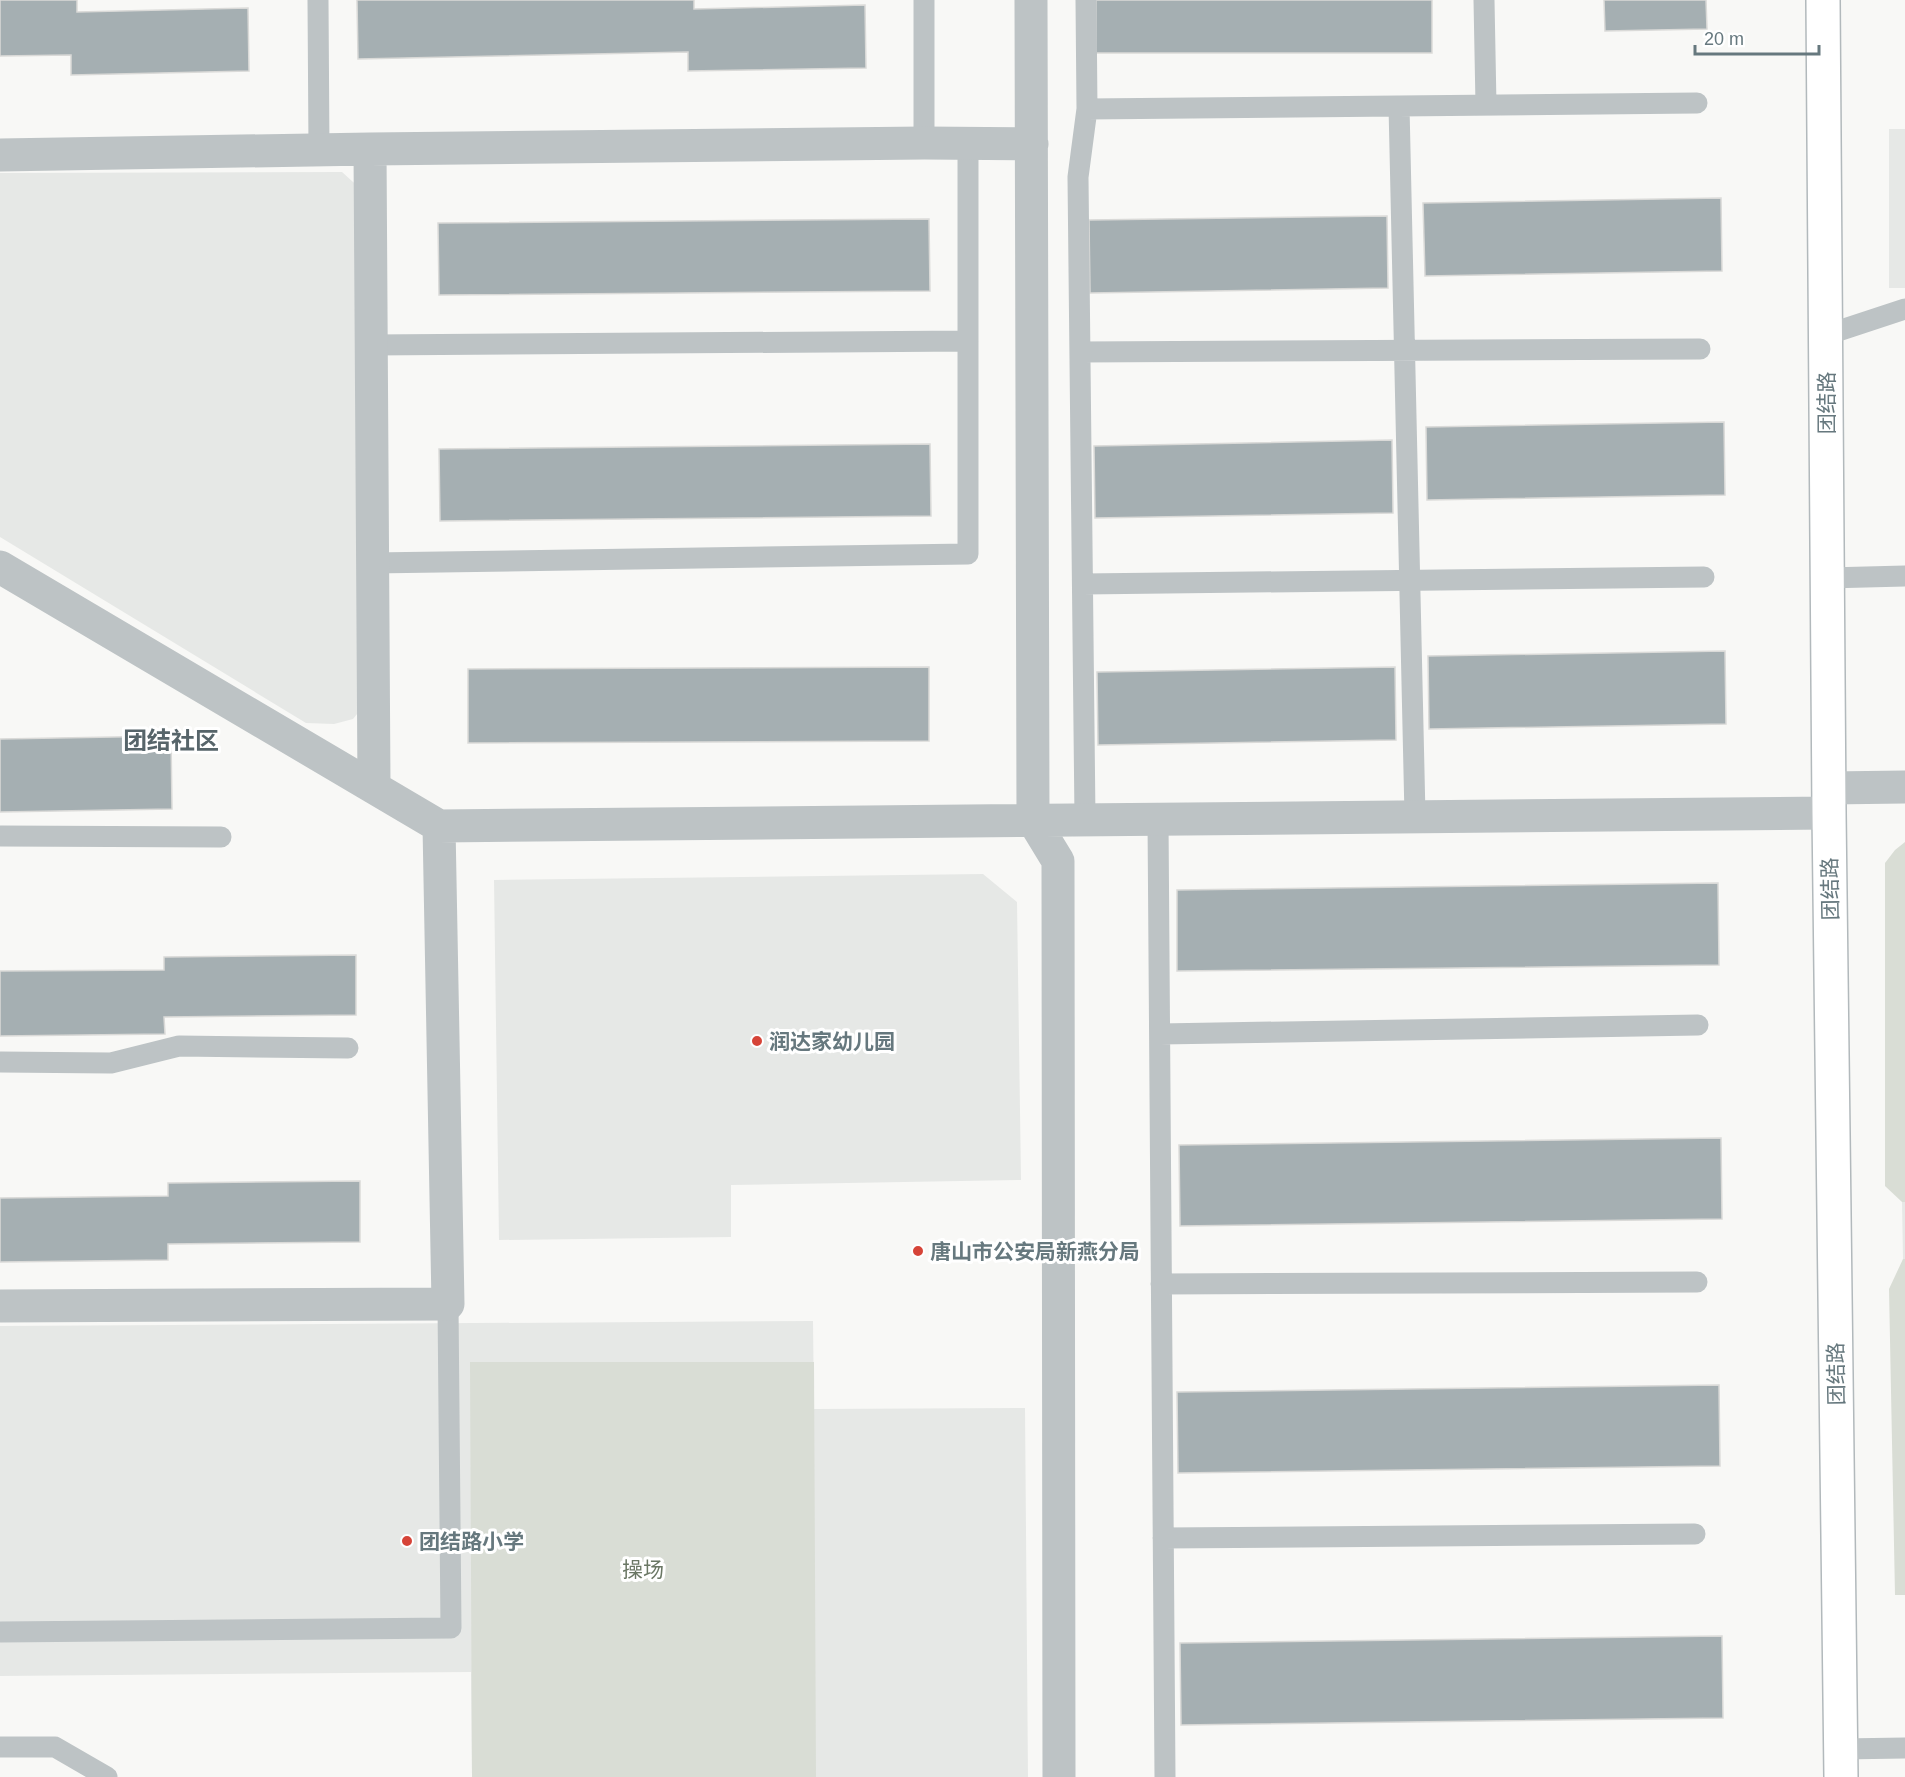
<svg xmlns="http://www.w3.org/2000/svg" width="1905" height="1777" font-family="Arial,'Noto Sans SC',sans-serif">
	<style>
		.built { fill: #e6e8e6 }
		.green { fill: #d9ddd5 }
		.building { fill: #a5afb2; stroke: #dadad8; stroke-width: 1.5 }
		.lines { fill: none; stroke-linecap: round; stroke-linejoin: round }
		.secondary-casing { stroke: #b2b9bc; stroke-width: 36 }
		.lane { stroke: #bdc3c5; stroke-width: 21 }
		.street { stroke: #bdc3c5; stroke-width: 33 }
		.secondary { stroke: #fff; stroke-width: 33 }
		.poi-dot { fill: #d64438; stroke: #fff; stroke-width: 2 }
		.labels { text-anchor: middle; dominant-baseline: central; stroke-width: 6; stroke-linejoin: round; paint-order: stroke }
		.street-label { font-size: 21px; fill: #66787e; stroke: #fff }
		.poi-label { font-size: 21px; font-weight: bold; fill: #66787e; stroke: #fff; text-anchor: start }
		.park-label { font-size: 21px; fill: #6a7764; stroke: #fff }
		.quarter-label { font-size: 24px; font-weight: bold; fill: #57656a; stroke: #fff }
	</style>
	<rect width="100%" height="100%" fill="#f8f8f6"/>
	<path class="built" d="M 1889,129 L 1905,129 L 1905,288 L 1889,288 Z
		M 342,172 L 363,191 L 362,708 L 353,719 L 334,724 L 306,723 L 0,537 L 0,173 Z
		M 983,874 L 1017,902 L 1021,1180 L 731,1185 L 731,1237 L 499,1240 L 494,880 Z
		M 1902,1202 L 1905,1202 L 1905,1259 L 1903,1259 Z
		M 813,1321 L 814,1409 L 1025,1408 L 1028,1777 L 472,1777 L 471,1672 L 0,1676 L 0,1326 Z"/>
	<path class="green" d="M 1905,842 L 1905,1202 L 1902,1202 L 1885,1186 L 1885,863 L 1895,850 Z
		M 1903,1259 L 1905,1259 L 1905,1595 L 1895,1595 L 1889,1289 Z
		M 470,1362 L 814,1362 L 816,1777 L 472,1777 Z"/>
	<path class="building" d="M 0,0 L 77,0 L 77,12 L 248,8 L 249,71 L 71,75 L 71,55 L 0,56 Z
		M 357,0 L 694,0 L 694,9 L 865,5 L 866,68 L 688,71 L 688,52 L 358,59 Z
		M 1096,0 L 1432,0 L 1432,53 L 1096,53 Z
		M 1604,0 L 1706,0 L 1707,29 L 1605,31 Z
		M 1721,198 L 1722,271 L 1425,276 L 1423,203 Z
		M 1387,216 L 1388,288 L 1090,293 L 1089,220 Z
		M 929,219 L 930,291 L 439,295 L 438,223 Z
		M 1724,422 L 1725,495 L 1427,500 L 1426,427 Z
		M 1392,440 L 1393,513 L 1095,518 L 1094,446 Z
		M 930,444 L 931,516 L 440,521 L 439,449 Z
		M 1725,651 L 1726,724 L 1429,729 L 1428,656 Z
		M 929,667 L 929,741 L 468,743 L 468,669 Z
		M 1395,667 L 1396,740 L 1098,745 L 1097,672 Z
		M 171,736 L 172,809 L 0,812 L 0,739 Z
		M 1718,883 L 1719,965 L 1177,971 L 1177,890 Z
		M 356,955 L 356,1015 L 164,1017 L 165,1034 L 0,1036 L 0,971 L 164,970 L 164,957 Z
		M 1721,1138 L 1722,1219 L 1180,1226 L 1179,1145 Z
		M 360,1181 L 360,1242 L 168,1244 L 168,1260 L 0,1262 L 0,1198 L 168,1196 L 168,1183 Z
		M 1719,1385 L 1720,1466 L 1178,1473 L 1177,1392 Z
		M 1722,1636 L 1723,1718 L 1181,1725 L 1180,1643 Z"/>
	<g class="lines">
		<g class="secondary-casing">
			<path id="secondary" d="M 1823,0 L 1829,813 L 1841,1777"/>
		</g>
		<path class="lane" d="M 318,0 L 319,150
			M 924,0 L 924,143
			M 1086,0 L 1087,109 L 1697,103
			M 1484,0 L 1486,105
			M 1399,106 L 1415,816
			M 1826,335 L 1905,309
			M 371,345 L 968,341
			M 1080,352 L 1700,349
			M 372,563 L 968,554 L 968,143
			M 1827,578 L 1905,576
			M 1083,584 L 1704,577
			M 1085,819 L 1078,177 L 1087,109
			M 1158,819 L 1165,1777
			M 0,836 L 221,837
			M 1160,1034 L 1698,1025
			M 0,1062 L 111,1063 L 179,1046 L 348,1048
			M 1161,1284 L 1697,1282
			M 1163,1538 L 1695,1534
			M 0,1632 L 451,1628 L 448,1304
			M 0,1747 L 55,1747 L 107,1777
			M 1841,1749 L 1905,1748"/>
		<path class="street" d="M 1031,0 L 1033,820 L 1058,861 L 1059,1777
			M 370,149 L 374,786
			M 0,155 L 370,149 L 924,143 L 1032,144
			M 0,567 L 439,826 L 1829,813
			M 1829,788 L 1905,787
			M 0,1306 L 448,1304 L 439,826"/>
		<use href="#secondary" class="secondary"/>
	</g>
	<g class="poi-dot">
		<circle cx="757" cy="1041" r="6"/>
		<circle cx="918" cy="1251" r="6"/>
		<circle cx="407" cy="1541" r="6"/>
	</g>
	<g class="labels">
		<g class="street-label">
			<text transform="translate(1826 403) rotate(-90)">团结路</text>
			<text transform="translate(1830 889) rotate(-91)">团结路</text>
			<text transform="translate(1836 1374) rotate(-91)">团结路</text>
		</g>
		<g class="poi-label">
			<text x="769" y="1041">润达家幼儿园</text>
			<text x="930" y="1251">唐山市公安局新燕分局</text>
			<text x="419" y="1541">团结路小学</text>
		</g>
		<g class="park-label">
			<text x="643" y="1569">操场</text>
		</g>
		<g class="quarter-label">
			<text x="171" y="740">团结社区</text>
		</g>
	</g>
	<path d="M1695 45v9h124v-9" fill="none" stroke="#66787e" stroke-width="3"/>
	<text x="1704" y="45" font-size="18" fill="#66787e" stroke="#ffffff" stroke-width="4.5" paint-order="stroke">20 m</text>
</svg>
